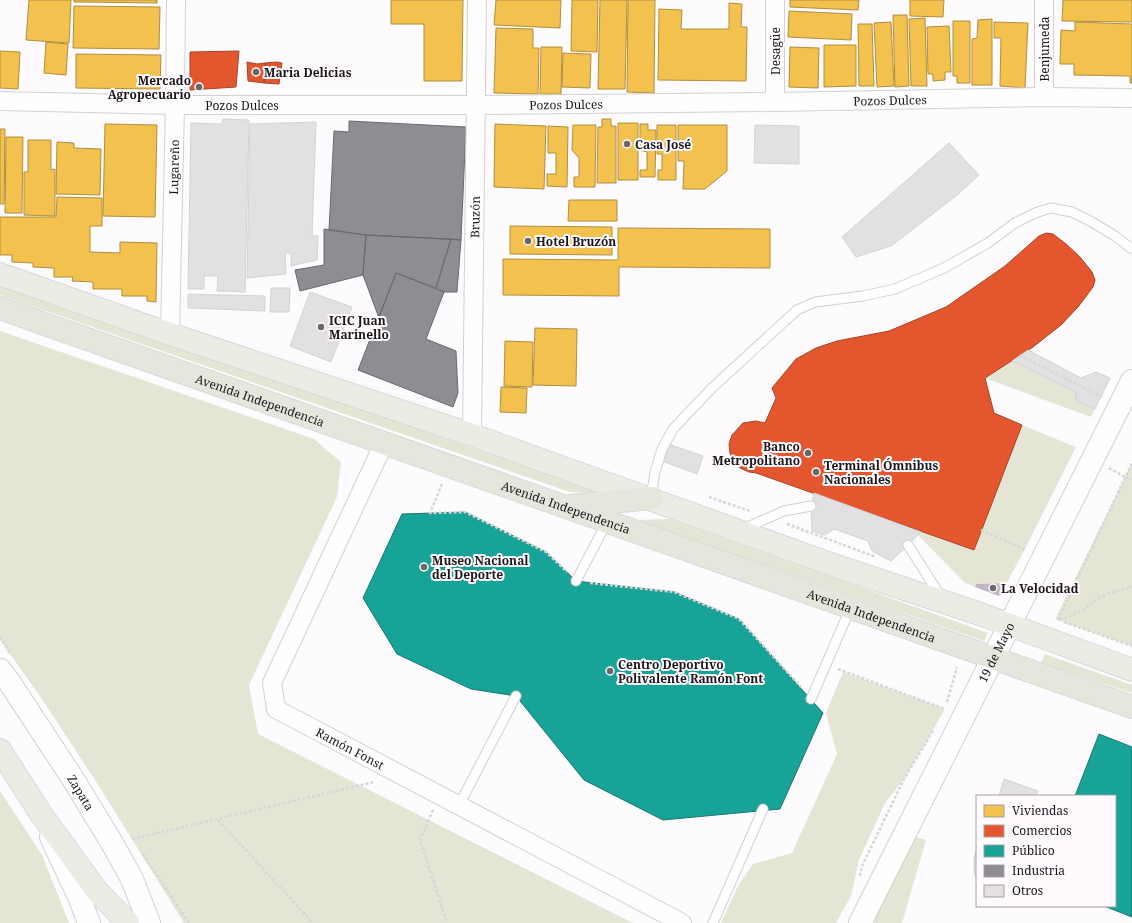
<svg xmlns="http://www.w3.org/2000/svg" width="1132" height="923" font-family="'Noto Serif',serif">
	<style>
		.green { fill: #e5e5d6 }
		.water { fill: #c2b4c5 }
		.homes { fill: #f2c14e; stroke: #b18e3f }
		.shops { fill: #e4572e; stroke: #a74428 }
		.public { fill: #17a398; stroke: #187972 }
		.industry { fill: #8d8d92; stroke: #6a6a6e }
		.building { fill: #e3e0e3; stroke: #d4d2d4 }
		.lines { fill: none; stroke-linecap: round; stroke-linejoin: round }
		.service-casing { stroke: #d2d0d2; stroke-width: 11 }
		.minor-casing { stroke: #d2d0d2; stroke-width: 20 }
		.tertiary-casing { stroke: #d2d0d2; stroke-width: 24 }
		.secondary-casing { stroke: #d2d0d2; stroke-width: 24 }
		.primary-casing { stroke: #dad8da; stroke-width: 24 }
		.trunk-casing { stroke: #dad8da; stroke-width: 24 }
		.path { stroke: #d7d6d7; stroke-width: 2.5; stroke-dasharray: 3 2; stroke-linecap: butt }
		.service { stroke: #fffeff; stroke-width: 9 }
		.minor { stroke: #fffeff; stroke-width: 18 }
		.tertiary { stroke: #fffeff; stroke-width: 22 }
		.secondary { stroke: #fffeff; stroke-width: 22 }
		.primary { stroke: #ecece5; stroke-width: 22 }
		.trunk { stroke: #e6e6dc; stroke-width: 22 }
		.poi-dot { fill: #69676a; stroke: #fefafe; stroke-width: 1.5 }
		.labels { text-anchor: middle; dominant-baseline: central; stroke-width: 4; stroke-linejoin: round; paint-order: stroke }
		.street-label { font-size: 12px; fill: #1a171b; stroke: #fefafe }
		.poi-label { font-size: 12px; font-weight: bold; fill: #1a171b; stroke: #fefafe; text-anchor: start }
	</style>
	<rect width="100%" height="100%" fill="#fdfbfd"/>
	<path class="green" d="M 0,283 L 601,493 L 570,492 L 0,295 Z
		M 0,331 L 314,439 L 341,462 L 337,497 L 249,685 L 258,734 L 633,923 L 184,923 L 97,783 L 40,696 L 0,640 Z
		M 1012,361 L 1075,391 L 1077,402 L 1095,409 L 1091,417 L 985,378 Z
		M 1022,425 L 1076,447 L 1025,549 L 1005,586 L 1003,583 L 976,584 L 975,587 L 964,582 L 911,528 L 974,550 Z
		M 1132,463 L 1132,646 L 1055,619 Z
		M 670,519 L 988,633 L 984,641 L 636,520 Z
		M 1045,654 L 1132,685 L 1132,693 L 1041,663 Z
		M 843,672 L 945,709 L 904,779 L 885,803 L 859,860 L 851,896 L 836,923 L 721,923 L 738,886 L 753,864 L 792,853 L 837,754 L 826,713 Z
		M 0,791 L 42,855 L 69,923 L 0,923 Z
		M 913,836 L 926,840 L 902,923 L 869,923 Z"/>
	<path class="water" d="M 1003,583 L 1005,586 L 999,596 L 975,587 L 976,584 Z"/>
	<path class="homes" d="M 29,0 L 71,0 L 69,43 L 26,40 Z
		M 74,0 L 157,0 L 157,3 L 74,2 Z
		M 391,0 L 463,0 L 462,81 L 424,81 L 424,24 L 391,24 Z
		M 496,0 L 561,0 L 560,28 L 494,25 Z
		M 572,0 L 598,0 L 597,52 L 571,51 Z
		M 600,0 L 627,0 L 625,89 L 598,89 Z
		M 628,0 L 655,0 L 654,93 L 627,92 Z
		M 790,0 L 859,0 L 858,10 L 790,7 Z
		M 910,0 L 944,0 L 943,17 L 910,16 Z
		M 1063,0 L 1132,0 L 1132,22 L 1062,21 Z
		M 729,3 L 742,4 L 741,27 L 747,27 L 746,81 L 658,80 L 659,9 L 682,10 L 681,29 L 729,29 Z
		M 74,6 L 160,7 L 159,49 L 73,48 Z
		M 789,11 L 852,14 L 851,40 L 788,37 Z
		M 893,15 L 907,15 L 909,86 L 895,87 Z
		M 925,18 L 927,86 L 911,86 L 909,19 Z
		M 992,19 L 992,85 L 972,85 L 972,39 L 977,38 L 978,20 Z
		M 953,21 L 970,21 L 970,83 L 957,83 L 957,76 L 953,76 Z
		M 891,22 L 894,86 L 877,87 L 874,23 Z
		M 994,22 L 1028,23 L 1025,88 L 1000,86 L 1001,38 L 994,38 Z
		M 1075,22 L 1132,24 L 1132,83 L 1130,83 L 1130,76 L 1074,75 L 1074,64 L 1060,64 L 1061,30 L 1075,31 Z
		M 858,24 L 872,24 L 874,86 L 859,86 Z
		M 949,26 L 951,72 L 945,72 L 945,80 L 933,81 L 933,74 L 928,74 L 927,27 Z
		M 496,28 L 533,29 L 533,48 L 539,48 L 538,94 L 494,93 Z
		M 46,42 L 68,44 L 66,75 L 44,73 Z
		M 824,45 L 856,45 L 856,86 L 824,87 Z
		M 541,47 L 562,47 L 561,94 L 540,94 Z
		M 790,47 L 819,48 L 818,88 L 789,87 Z
		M 0,51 L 20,52 L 18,89 L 0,88 Z
		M 563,53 L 591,54 L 590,88 L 562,87 Z
		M 76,54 L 161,55 L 160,89 L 76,88 Z
		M 602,119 L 611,119 L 611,126 L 616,126 L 616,183 L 597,183 L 598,127 L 602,127 Z
		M 618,123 L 638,123 L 638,180 L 618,180 Z
		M 105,124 L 157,125 L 155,217 L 103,216 Z
		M 495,124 L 546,126 L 544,189 L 494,187 Z
		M 640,124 L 648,124 L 648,130 L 656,130 L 655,177 L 640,177 L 640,170 L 647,170 L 647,152 L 640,150 Z
		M 573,125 L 596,125 L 595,187 L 574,187 L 574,177 L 579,177 L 579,158 L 572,150 Z
		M 657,125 L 676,125 L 676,180 L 658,180 L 658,170 L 662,170 L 662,154 L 657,154 Z
		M 678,125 L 727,125 L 727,171 L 705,189 L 683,189 L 684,161 L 678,161 Z
		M 548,126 L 568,127 L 567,187 L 547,186 L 547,174 L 556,174 L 556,153 L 548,153 Z
		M 0,129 L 5,129 L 4,204 L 0,204 Z
		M 6,137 L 23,137 L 22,213 L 5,213 Z
		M 28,140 L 51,140 L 51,170 L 55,169 L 55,216 L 24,215 L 24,172 L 28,172 Z
		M 57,142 L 74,143 L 74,148 L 101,149 L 100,195 L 56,194 Z
		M 57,197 L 102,198 L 102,226 L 90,226 L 90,252 L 120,253 L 120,242 L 157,243 L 156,302 L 147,301 L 147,296 L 122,296 L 122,289 L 93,289 L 93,282 L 72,281 L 73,277 L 54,277 L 54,268 L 33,267 L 33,263 L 12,262 L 12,255 L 0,255 L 0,217 L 56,217 Z
		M 569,200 L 617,200 L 617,221 L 568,221 Z
		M 510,226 L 612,227 L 612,255 L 510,254 Z
		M 618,228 L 770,229 L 770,268 L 619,267 L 619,296 L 503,295 L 503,259 L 618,260 Z
		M 535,328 L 577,329 L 576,386 L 533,385 Z
		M 505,341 L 533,342 L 532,387 L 504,386 Z
		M 501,387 L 527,388 L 526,413 L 500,412 Z"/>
	<path class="shops" d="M 239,51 L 236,87 L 190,90 L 190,52 Z
		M 247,62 L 257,64 L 265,63 L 264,83 L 248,81 Z
		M 277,62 L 282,63 L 279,84 L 264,83 L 265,63 Z
		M 1046,233 L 1053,234 L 1066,244 L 1080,257 L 1092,272 L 1095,280 L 1093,287 L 1078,307 L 1061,325 L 1033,347 L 985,378 L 994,413 L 1022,425 L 974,550 L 756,473 L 749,472 L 740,468 L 733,461 L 730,453 L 729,444 L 732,435 L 743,423 L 756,421 L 765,423 L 776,398 L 772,388 L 796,359 L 816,348 L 837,341 L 889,331 L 946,307 L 1005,266 L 1039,236 Z"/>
	<path class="public" d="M 465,512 L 546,552 L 576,581 L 674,592 L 739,619 L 823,713 L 780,809 L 663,820 L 584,780 L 516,696 L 471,689 L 397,654 L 363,598 L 402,514 Z
		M 1099,734 L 1132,747 L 1132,917 L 1104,906 L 1115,906 L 1115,796 L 1075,796 Z"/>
	<path class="industry" d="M 349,121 L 466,127 L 461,240 L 366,235 L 329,230 L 334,131 L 349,132 Z
		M 324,229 L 366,235 L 363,275 L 300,291 L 295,270 L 324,265 Z
		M 366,235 L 451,239 L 436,288 L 396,273 L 379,318 L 363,275 Z
		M 451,239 L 461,240 L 457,292 L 444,292 L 436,288 Z
		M 396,273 L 444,292 L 426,339 L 456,351 L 458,393 L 453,407 L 358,370 Z"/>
	<path class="building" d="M 223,119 L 249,120 L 245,292 L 217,291 L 218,276 L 204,276 L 204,289 L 188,289 L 191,123 L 222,124 Z
		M 316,122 L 312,236 L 318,236 L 317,260 L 291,266 L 291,253 L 285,253 L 286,274 L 247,278 L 250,124 Z
		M 755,125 L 799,126 L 799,164 L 754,163 Z
		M 949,143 L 979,175 L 956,196 L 891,246 L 856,257 L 842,237 Z
		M 271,288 L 290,288 L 289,312 L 270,312 Z
		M 310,292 L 352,307 L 331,362 L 290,346 Z
		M 188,294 L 265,296 L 265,311 L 188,308 Z
		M 1028,350 L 1081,378 L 1096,372 L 1110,378 L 1095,409 L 1077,402 L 1075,391 L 1012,361 Z
		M 668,444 L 703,456 L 697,474 L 662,461 Z
		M 814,493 L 921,532 L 908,545 L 891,561 L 872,551 L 868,541 L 834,529 L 825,535 L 812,531 L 811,508 Z
		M 1004,779 L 1038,791 L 1036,796 L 999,796 Z
		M 976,851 L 977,851 L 977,879 L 974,873 L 974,858 Z"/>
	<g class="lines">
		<g class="service-casing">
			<path id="service" d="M 651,498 L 655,472 L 662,449 L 673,429 L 712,388 L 797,310 L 815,302 L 863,296 L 895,289 L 944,268 L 988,243 L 1015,223 L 1035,213 L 1051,208 L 1072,212 L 1092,222 L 1115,236 L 1132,249
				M 743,529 L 784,511 L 811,506
				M 908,545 L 941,597
				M 576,581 L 607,522
				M 811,699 L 850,609
				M 459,805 L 516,696
				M 713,923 L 763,809"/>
		</g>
		<g class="minor-casing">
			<g id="minor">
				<path d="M 1044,97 L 1044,0"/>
				<path id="s1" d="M 0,101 L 175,105 L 475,105 L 775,102 L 1044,97 L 1132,98"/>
				<path d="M 775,102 L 775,0"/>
				<path id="s2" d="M 170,334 L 175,105 L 176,0"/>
				<path id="s3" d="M 472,435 L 477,0"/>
				<path id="s4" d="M 384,443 L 272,683 L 276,709 L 682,923"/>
			</g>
		</g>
		<g class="tertiary-casing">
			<g id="tertiary">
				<path id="s5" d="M 860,923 L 1132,381"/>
			</g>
		</g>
		<g class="secondary-casing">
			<g id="secondary">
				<path id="s6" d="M 0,670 L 8,680 L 73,779 L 112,843 L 132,879 L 149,923"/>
				<path d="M 51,837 L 80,899 L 89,923"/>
			</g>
		</g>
		<g class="primary-casing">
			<path id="primary" d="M 0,274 L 170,334 L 472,435 L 836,566 L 983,615 L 1132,670
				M 0,750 L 41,814 L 97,891 L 128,923"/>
		</g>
		<g class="trunk-casing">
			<g id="trunk">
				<path id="s7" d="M 0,308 C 189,376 379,441 569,508 C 757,574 944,642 1132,707"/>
				<path d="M 571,506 L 651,498"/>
			</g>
		</g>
		<path class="path" d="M 1020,355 L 1102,397
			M 1109,468 L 1125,477 L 1132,479
			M 442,484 L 430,513 L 465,512 L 546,552 L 567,572
			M 709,497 L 750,511
			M 787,524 L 876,557
			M 981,530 L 1026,550
			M 590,583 L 674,592 L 739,619 L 801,687
			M 1058,620 L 1132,463
			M 1059,620 L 1073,615 L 1087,607 L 1097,599 L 1110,593 L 1132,587
			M 1064,622 L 1132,646
			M 0,637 L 10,653
			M 838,669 L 945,709
			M 947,702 L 957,667
			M 433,810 L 420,840 L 447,923
			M 218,820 L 313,923
			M 132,839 L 374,782
			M 143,854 L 189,923
			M 860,876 L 862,866 L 904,779 L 933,731"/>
		<use href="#service" class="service"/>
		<use href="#minor" class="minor"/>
		<use href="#tertiary" class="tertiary"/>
		<use href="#secondary" class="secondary"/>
		<use href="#primary" class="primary"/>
		<use href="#trunk" class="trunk"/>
	</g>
	<g class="poi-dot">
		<circle cx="256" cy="72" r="4"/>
		<circle cx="199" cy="87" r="4"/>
		<circle cx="627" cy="144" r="4"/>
		<circle cx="528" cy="241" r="4"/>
		<circle cx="321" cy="327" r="4"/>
		<circle cx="808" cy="453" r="4"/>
		<circle cx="816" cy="472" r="4"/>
		<circle cx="424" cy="567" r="4"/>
		<circle cx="993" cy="588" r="4"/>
		<circle cx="610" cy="671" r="4"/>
	</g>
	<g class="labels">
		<g class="street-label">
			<text transform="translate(1044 49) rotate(-90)">Benjumeda</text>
			<text transform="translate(775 51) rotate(-90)">Desagüe</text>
			<text stroke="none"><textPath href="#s1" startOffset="890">Pozos Dulces</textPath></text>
			<text stroke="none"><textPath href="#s1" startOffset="566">Pozos Dulces</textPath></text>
			<text stroke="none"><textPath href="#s1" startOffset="242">Pozos Dulces</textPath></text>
			<text stroke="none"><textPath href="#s2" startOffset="167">Lugareño</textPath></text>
			<text stroke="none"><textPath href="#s3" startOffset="218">Bruzón</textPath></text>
			<text stroke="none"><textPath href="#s7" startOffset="276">Avenida Independencia</textPath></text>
			<text stroke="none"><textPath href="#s7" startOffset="600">Avenida Independencia</textPath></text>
			<text stroke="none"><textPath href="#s7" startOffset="924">Avenida Independencia</textPath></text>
			<text stroke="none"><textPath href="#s5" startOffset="303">19 de Mayo</textPath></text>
			<text stroke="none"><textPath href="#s4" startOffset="375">Ramón Fonst</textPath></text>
			<text stroke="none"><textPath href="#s6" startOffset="147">Zapata</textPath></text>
		</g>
		<g class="poi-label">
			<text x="264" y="72">Maria Delicias</text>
			<text x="191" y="80" text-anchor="end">Mercado<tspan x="191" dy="14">Agropecuario</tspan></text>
			<text x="635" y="144">Casa José</text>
			<text x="536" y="241">Hotel Bruzón</text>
			<text x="329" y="320">ICIC Juan<tspan x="329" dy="14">Marinello</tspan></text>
			<text x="800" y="446" text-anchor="end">Banco<tspan x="800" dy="14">Metropolitano</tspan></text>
			<text x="824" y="465">Terminal Ómnibus<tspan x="824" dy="14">Nacionales</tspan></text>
			<text x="432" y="560">Museo Nacional<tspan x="432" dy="14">del Deporte</tspan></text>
			<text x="1001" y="588">La Velocidad</text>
			<text x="618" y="664">Centro Deportivo<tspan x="618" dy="14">Polivalente Ramón Font</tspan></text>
		</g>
	</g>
	<rect x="976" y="795" width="140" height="112" fill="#fefafe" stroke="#a39fa3"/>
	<rect x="984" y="805" width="20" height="12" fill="#f2c14e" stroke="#a39fa3"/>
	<text x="1012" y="815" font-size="12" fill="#1a171b">Viviendas</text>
	<rect x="984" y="825" width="20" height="12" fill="#e4572e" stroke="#a39fa3"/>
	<text x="1012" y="835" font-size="12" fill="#1a171b">Comercios</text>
	<rect x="984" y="845" width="20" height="12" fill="#17a398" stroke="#a39fa3"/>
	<text x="1012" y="855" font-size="12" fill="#1a171b">Público</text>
	<rect x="984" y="865" width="20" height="12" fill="#8d8d92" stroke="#a39fa3"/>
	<text x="1012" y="875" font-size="12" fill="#1a171b">Industria</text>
	<rect x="984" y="885" width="20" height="12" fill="#e3e0e3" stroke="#a39fa3"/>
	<text x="1012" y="895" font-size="12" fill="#1a171b">Otros</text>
</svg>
